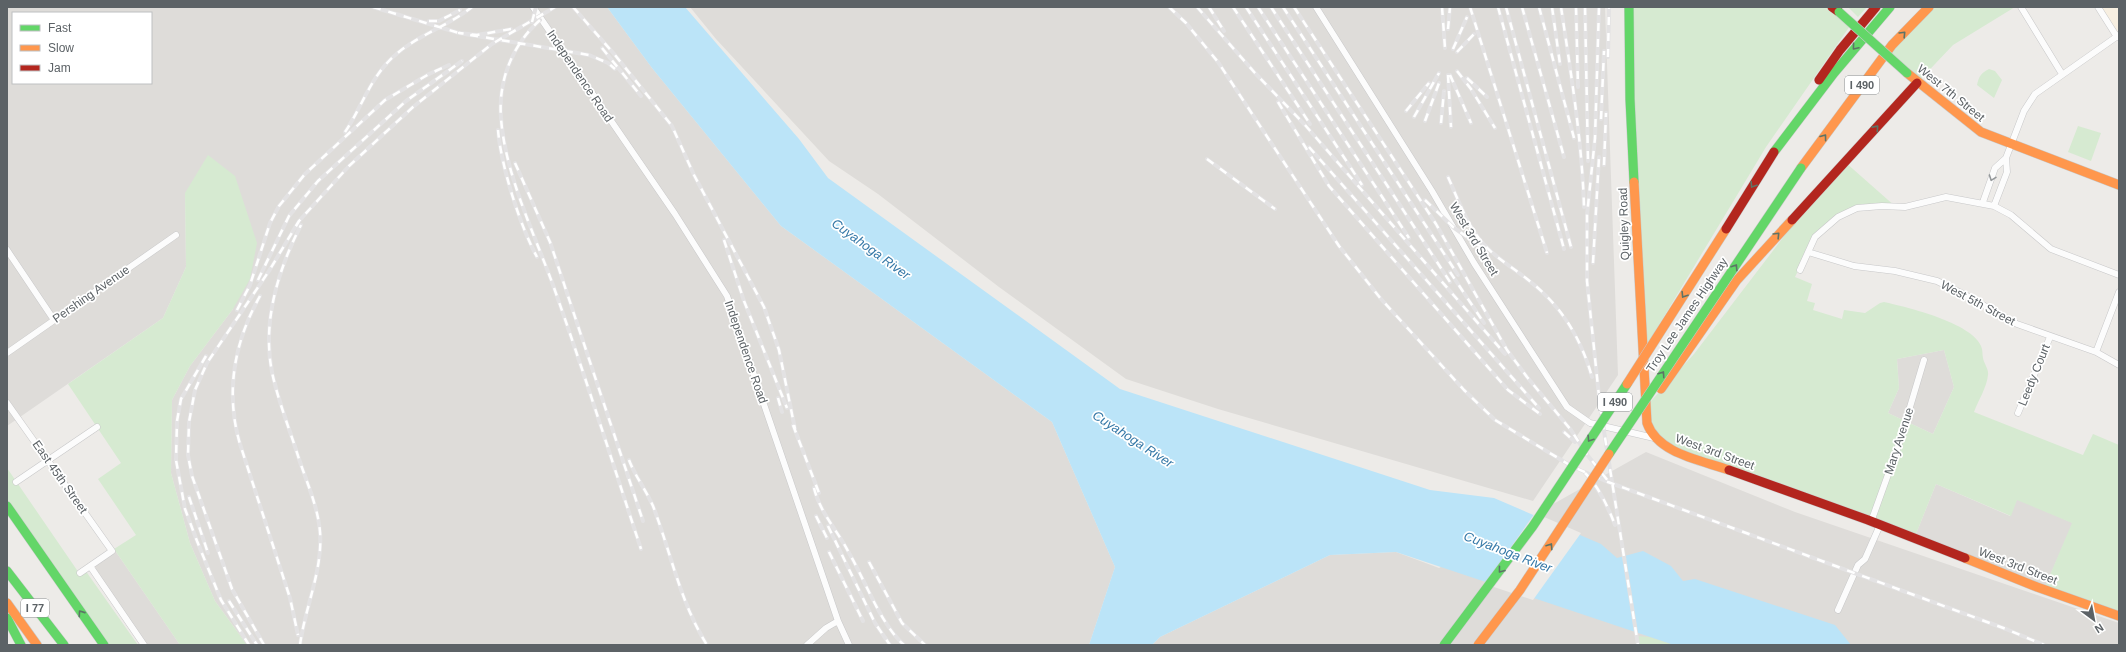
<svg xmlns="http://www.w3.org/2000/svg" width="2126" height="652" font-family="Helvetica,sans-serif">
	<style>
		.commercial { fill: #f7efe1 }
		.industrial { fill: #dedcd9; fill-rule: evenodd }
		.green { fill: #d6ead1; fill-rule: evenodd }
		.water { fill: #bbe4f8 }
		.pier { fill: #edebe8 }
		.lines { fill: none; stroke-linecap: round; stroke-linejoin: round }
		.street-casing { stroke: #c8c8c9; stroke-width: 7 }
		.fast-casing { stroke: #c9caca; stroke-width: 10 }
		.slow-casing { stroke: #c9caca; stroke-width: 10 }
		.jam-casing { stroke: #c9caca; stroke-width: 10 }
		.street { stroke: #fcfcfc; stroke-width: 6 }
		.fast { stroke: #63d668; stroke-width: 9 }
		.slow { stroke: #ff974d; stroke-width: 9 }
		.jam { stroke: #b3261e; stroke-width: 9 }
		.rail-casing { stroke: #e3e2e3; stroke-width: 4 }
		.rail { stroke: #fff; stroke-width: 2.5; stroke-dasharray: 8; stroke-linecap: butt }
		.fast-bridge-casing { stroke: #c9caca; stroke-width: 10; stroke-linecap: butt }
		.slow-bridge-casing { stroke: #c9caca; stroke-width: 10; stroke-linecap: butt }
		.jam-bridge-casing { stroke: #c9caca; stroke-width: 10; stroke-linecap: butt }
		.fast-bridge { stroke: #63d668; stroke-width: 9 }
		.slow-bridge { stroke: #ff974d; stroke-width: 9 }
		.jam-bridge { stroke: #b3261e; stroke-width: 9 }
		.oneway { stroke: #5d7366 }
		.oneway2 { stroke: #94989a }
		.labels { text-anchor: middle; dominant-baseline: central; stroke-width: 3.5; stroke-linejoin: round; paint-order: stroke }
		.shield { fill: #fff; stroke: #8d9194; stroke-width: 1 }
		.shield-label { font-size: 11px; font-weight: bold; fill: #5c6266 }
		.street-label { font-size: 12px; fill: #5c6266; stroke: #fff }
		.water-label { font-size: 13px; font-style: italic; fill: #3578a7; stroke: #fff }
	</style>
	<rect width="100%" height="100%" fill="#edebe8"/>
	<path class="commercial" d="M 2098,7 L 2119,7 L 2119,35 Z"/>
	<path class="industrial" d="M 7,7 L 607,7 L 652,68 L 781,226 L 1052,422 L 1115,567 L 1089,645 L 247,645 L 215,601 L 190,543 L 171,473 L 172,400 L 190,366 L 233,309 L 185,193 L 186,267 L 163,318 L 7,426 ZM 13,13 L 151,13 L 151,83 L 13,83 Z
		M 690,7 L 1605,7 L 1618,375 L 1533,501 L 1218,409 L 1126,379 L 999,287 L 878,194 L 829,161 L 716,39 Z
		M 1944,350 L 1954,387 L 1933,434 L 1888,413 L 1899,388 L 1897,359 Z
		M 1646,452 L 1795,512 L 2119,623 L 2119,645 L 1152,645 L 1160,637 L 1330,555 L 1396,552 L 1439,568 Z
		M 1936,484 L 2010,516 L 2017,499 L 2073,523 L 2044,589 L 1914,539 Z
		M 114,549 L 180,645 L 144,645 L 90,566 Z"/>
	<path class="green" d="M 1629,7 L 1832,7 L 1852,23 L 1766,147 L 1642,353 Z
		M 1848,7 L 1867,7 L 1858,17 Z
		M 1926,7 L 2015,7 L 1953,45 L 1917,83 L 1884,52 Z
		M 1989,69 L 1995,71 L 2002,80 L 1994,98 L 1977,85 C 1979,76 1981,73 1989,69 Z
		M 2078,126 L 2101,133 L 2091,161 L 2068,152 Z
		M 208,155 L 235,176 L 257,243 L 250,279 L 233,309 L 190,366 L 172,400 L 171,473 L 190,543 L 215,601 L 247,645 L 180,645 L 114,549 L 136,535 L 98,479 L 121,463 L 68,384 L 163,318 L 186,267 L 185,193 Z
		M 1845,162 L 1896,207 L 1857,208 L 1838,217 L 1815,237 L 1795,277 L 1812,284 L 1807,301 L 1815,303 L 1813,310 L 1842,319 L 1844,310 L 1865,313 L 1880,303 L 1884,302 C 1907,307 1972,323 1981,346 C 1983,350 1982,354 1983,358 C 1984,364 1989,369 1988,375 C 1987,387 1978,401 1974,412 L 2083,455 L 2093,434 L 2119,445 L 2119,616 L 2044,589 L 2072,523 L 2017,500 L 2011,516 L 1936,484 L 1914,539 L 1672,450 L 1654,438 L 1645,402 L 1651,401 L 1694,354 L 1785,235 ZM 1944,350 L 1954,387 L 1933,434 L 1888,413 L 1899,388 L 1897,359 Z
		M 7,468 L 79,573 L 85,570 L 138,645 L 104,645 L 7,506 Z
		M 1636,636 L 1650,637 L 1674,645 L 1638,645 Z"/>
	<path class="water" d="M 607,7 L 685,7 L 799,139 L 828,178 L 1120,389 L 1430,490 L 1494,498 L 1601,544 L 1617,558 L 1643,551 L 1671,566 L 1683,581 L 1695,579 L 1835,625 L 1851,645 L 1674,645 L 1396,552 L 1330,555 L 1160,637 L 1152,645 L 1089,645 L 1115,567 L 1052,422 L 781,226 L 652,68 Z"/>
	<path class="pier" d="M 1535,513 L 1581,533 L 1533,600 L 1485,584 Z"/>
	<g class="lines">
		<g class="street-casing">
			<path id="street" d="M 533,7 L 675,214 L 727,296 L 838,621 L 849,645
				M 1316,7 L 1432,191 L 1474,263 L 1567,407 L 1590,423 L 1654,438
				M 2021,7 L 2062,74
				M 2098,7 L 2117,37
				M 1983,202 L 1995,168 L 2006,158 L 2024,111 L 2035,94 L 2119,35
				M 1994,206 L 2007,172 L 2006,158
				M 7,250 L 54,320
				M 1808,252 L 1854,266 L 1895,271 L 1937,281 L 1967,296 L 2017,324 L 2096,352 L 2119,365
				M 1800,270 L 1815,237 L 1838,217 L 1857,208 L 1882,206 L 1905,207 L 1946,197 L 1994,206 L 2011,215 L 2051,249 L 2119,275
				M 2096,352 L 2119,292
				M 7,353 L 176,235
				M 7,403 L 112,551 L 80,573
				M 2018,413 L 2050,337
				M 16,482 L 97,427
				M 1871,522 L 1899,444 L 1924,360
				M 90,566 L 144,645
				M 1838,610 L 1858,565 L 1865,559 L 1880,525
				M 807,645 L 826,628 L 838,621"/>
		</g>
		<g class="fast-casing">
			<path id="fast" d="M 1629,7 L 1630,99 L 1634,182
				M 1774,152 L 1834,73 L 1890,7
				M 7,506 L 104,645
				M 7,571 L 64,645
				M 7,618 L 21,645"/>
		</g>
		<g class="slow-casing">
			<path id="slow" d="M 1907,73 L 1981,132 L 2119,185
				M 1801,168 L 1892,45 L 1929,7
				M 1634,182 L 1647,423 C 1658,454 1701,460 1729,470
				M 1661,389 L 1737,280 L 1792,220
				M 1965,558 L 2037,587 L 2119,616
				M 7,603 L 37,645"/>
		</g>
		<g class="jam-casing">
			<path id="jam" d="M 1832,7 L 1839,12
				M 1819,80 L 1840,50 L 1876,7
				M 1792,220 L 1917,83
				M 1729,470 L 1868,520 L 1965,558"/>
		</g>
		<use href="#street" class="street"/>
		<use href="#fast" class="fast"/>
		<use href="#slow" class="slow"/>
		<use href="#jam" class="jam"/>
		<g class="rail-casing">
			<path id="rail" d="M 373,7 L 459,33
				M 573,7 L 615,55 L 672,126 L 694,175 L 764,307 L 779,350 L 795,429
				M 1169,7 L 1186,23 L 1218,62 L 1339,246 L 1381,299 L 1464,390 L 1495,420 L 1573,467 L 1608,482 L 2006,629 L 2044,645
				M 1197,7 L 1255,73 L 1305,125 L 1505,354
				M 1209,7 L 1224,31
				M 1233,7 L 1310,124
				M 1246,7 L 1362,185
				M 1258,7 L 1409,238
				M 1271,7 L 1450,282
				M 1283,7 L 1458,275
				M 1294,7 L 1436,224 L 1507,350 L 1527,377 L 1571,430 L 1585,452 L 1608,481
				M 1442,7 L 1445,48
				M 1470,7 L 1547,253
				M 1498,7 L 1564,249
				M 1506,7 L 1571,247
				M 1522,7 L 1564,157
				M 1539,7 L 1574,138
				M 1552,7 L 1560,64
				M 1561,7 C 1571,74 1582,140 1584,207
				M 1576,7 L 1578,87
				M 1585,7 L 1588,161
				M 1599,7 L 1595,138 L 1587,215 L 1587,281 L 1600,406 L 1638,645
				M 540,20 C 512,45 498,81 501,118 C 505,174 534,233 553,285 C 584,372 612,461 641,549
				M 429,21 L 439,21 L 460,10
				M 532,22 L 536,7
				M 511,29 L 477,35 L 459,33 L 589,55 L 608,63 L 615,69
				M 1448,29 L 1450,7
				M 602,48 L 641,96
				M 1453,49 L 1467,17
				M 1457,52 L 1474,34
				M 1608,57 L 1609,7
				M 1457,71 L 1471,89 L 1495,128
				M 1448,75 L 1451,127
				M 1450,75 L 1471,123
				M 1467,78 L 1487,97
				M 1278,102 L 1329,186 L 1508,390 L 1540,414
				M 1406,111 L 1429,83
				M 1414,117 L 1439,73
				M 1601,119 L 1604,51
				M 1425,121 L 1439,83
				M 1441,123 L 1444,91
				M 498,130 C 501,166 520,226 537,257
				M 345,132 C 360,110 369,82 388,62 C 411,37 446,28 472,7
				M 1309,147 L 1539,408
				M 1207,159 L 1275,209
				M 515,163 L 550,242 L 643,521
				M 1604,165 L 1606,113
				M 1448,177 C 1458,199 1466,223 1481,241 C 1493,256 1509,265 1523,276 C 1559,302 1580,335 1592,377
				M 1425,200 L 1453,227 L 1484,249
				M 724,240 L 744,301 L 787,408
				M 1593,263 L 1599,157
				M 1450,272 L 1484,323
				M 258,280 L 289,216 L 318,181 L 406,101 L 462,61
				M 260,296 C 234,342 225,393 240,444 L 290,598 L 298,635
				M 237,310 L 250,285 L 270,223 L 279,206 L 305,174 L 385,100 L 429,74 L 449,65
				M 206,356 L 181,399 L 177,421 L 176,460 L 185,509 L 197,541 L 221,600 L 249,645
				M 778,398 L 782,412
				M 793,425 L 819,493
				M 1564,432 L 1575,442
				M 629,460 C 635,476 646,490 653,506 C 671,553 680,602 707,645
				M 1585,473 C 1599,487 1608,507 1615,525
				M 814,488 C 820,513 838,531 849,553 C 865,580 881,625 904,645
				M 189,497 L 208,553
				M 816,516 L 827,538
				M 828,526 L 875,623 L 890,645
				M 829,552 L 863,621
				M 869,562 L 902,623 L 925,645
				M 229,601 L 257,645
				M 264,645 L 232,589 L 192,476 L 188,455 L 189,422 L 195,390 L 207,363 L 269,271 L 299,221 L 349,166 L 413,107 L 492,44 L 555,7
				M 300,645 C 305,607 323,570 320,532 C 318,507 307,483 299,459 C 290,430 278,401 272,372 C 262,322 278,270 301,225"/>
		</g>
		<use href="#rail" class="rail"/>
		<g class="fast-bridge-casing">
			<path id="fast-bridge" d="M 1839,12 L 1907,73
				M 1609,454 L 1801,168
				M 1444,645 L 1533,526 L 1627,384"/>
		</g>
		<g class="slow-bridge-casing">
			<path id="slow-bridge" d="M 1627,384 L 1726,229
				M 1478,645 L 1520,590 L 1609,454"/>
		</g>
		<g class="jam-bridge-casing">
			<path id="jam-bridge" d="M 1726,229 L 1774,152"/>
		</g>
		<use href="#fast-bridge" class="fast-bridge"/>
		<use href="#slow-bridge" class="slow-bridge"/>
		<use href="#jam-bridge" class="jam-bridge"/>
	</g>
	<defs><path id="oneway-chevron" d="M-2-3.5L2.5 0L-2 3.5" fill="none" stroke-width="1.6" stroke-linecap="round" stroke-linejoin="round"/></defs>
	<g class="oneway">
		<use href="#oneway-chevron" transform="translate(1903 34) rotate(-46)"/>
		<use href="#oneway-chevron" transform="translate(1855 47) rotate(130)"/>
		<use href="#oneway-chevron" transform="translate(1876 128) rotate(-48)"/>
		<use href="#oneway-chevron" transform="translate(1824 137) rotate(-53)"/>
		<use href="#oneway-chevron" transform="translate(1753 185) rotate(122)"/>
		<use href="#oneway-chevron" transform="translate(1777 235) rotate(-46)"/>
		<use href="#oneway-chevron" transform="translate(1735 267) rotate(-57)"/>
		<use href="#oneway-chevron" transform="translate(1684 295) rotate(122)"/>
		<use href="#oneway-chevron" transform="translate(1662 374) rotate(-56)"/>
		<use href="#oneway-chevron" transform="translate(1590 439) rotate(123)"/>
		<use href="#oneway-chevron" transform="translate(1550 546) rotate(-56)"/>
		<use href="#oneway-chevron" transform="translate(1501 570) rotate(128)"/>
		<use href="#oneway-chevron" transform="translate(81 613) rotate(-125)"/>
	</g>
	<use class="oneway2" href="#oneway-chevron" transform="translate(1992 178) rotate(110)"/>
	<g class="labels">
		<g class="shield">
			<rect x="1845" y="76" width="34" height="18" rx="3"/>
			<rect x="1598" y="393" width="34" height="18" rx="3"/>
			<rect x="21" y="599" width="28" height="18" rx="3"/>
		</g>
		<g class="shield-label">
			<text x="1862" y="85">I 490</text>
			<text x="1615" y="402">I 490</text>
			<text x="35" y="608">I 77</text>
		</g>
		<g class="street-label">
			<text transform="translate(580 76) rotate(56)">Independence Road</text>
			<text transform="translate(1951 93) rotate(39)">West 7th Street</text>
			<text transform="translate(1624 224) rotate(-92)">Quigley Road</text>
			<text transform="translate(1474 239) rotate(59)">West 3rd Street</text>
			<text transform="translate(91 294) rotate(-35)">Pershing Avenue</text>
			<text transform="translate(1978 303) rotate(28)">West 5th Street</text>
			<text transform="translate(1687 315) rotate(-56)">Troy Lee James Highway</text>
			<text transform="translate(746 352) rotate(71)">Independence Road</text>
			<text transform="translate(2034 375) rotate(-68)">Leedy Court</text>
			<text transform="translate(1899 441) rotate(-72)">Mary Avenue</text>
			<text transform="translate(1715 452) rotate(20)">West 3rd Street</text>
			<text transform="translate(60 477) rotate(55)">East 45th Street</text>
			<text transform="translate(2018 566) rotate(21)">West 3rd Street</text>
		</g>
		<g class="water-label">
			<text transform="translate(871 249) rotate(36)">Cuyahoga River</text>
			<text transform="translate(1133 439) rotate(33)">Cuyahoga River</text>
			<text transform="translate(1508 552) rotate(21)">Cuyahoga River</text>
		</g>
	</g>
	<rect width="2126" height="652" fill="none" stroke="#5c6266" stroke-width="16"/>
	<rect x="12" y="12" width="140" height="72" fill="#ffffff" stroke="#bec0c2"/>
	<rect x="20" y="25" width="20" height="6" fill="#63d668" stroke="#bec0c2"/>
	<text x="48" y="32" font-size="12" fill="#5c6266">Fast</text>
	<rect x="20" y="45" width="20" height="6" fill="#ff974d" stroke="#bec0c2"/>
	<text x="48" y="52" font-size="12" fill="#5c6266">Slow</text>
	<rect x="20" y="65" width="20" height="6" fill="#b3261e" stroke="#bec0c2"/>
	<text x="48" y="72" font-size="12" fill="#5c6266">Jam</text>
	<g transform="translate(2094 620) rotate(148)" stroke="#ffffff" stroke-width="3" paint-order="stroke">
	<path d="M0-3L7 15L0 10L-7 15Z" fill="#5c6266"/>
	<text y="-6" font-size="11" font-weight="bold" text-anchor="middle" fill="#5c6266">N</text>
	</g>
</svg>
